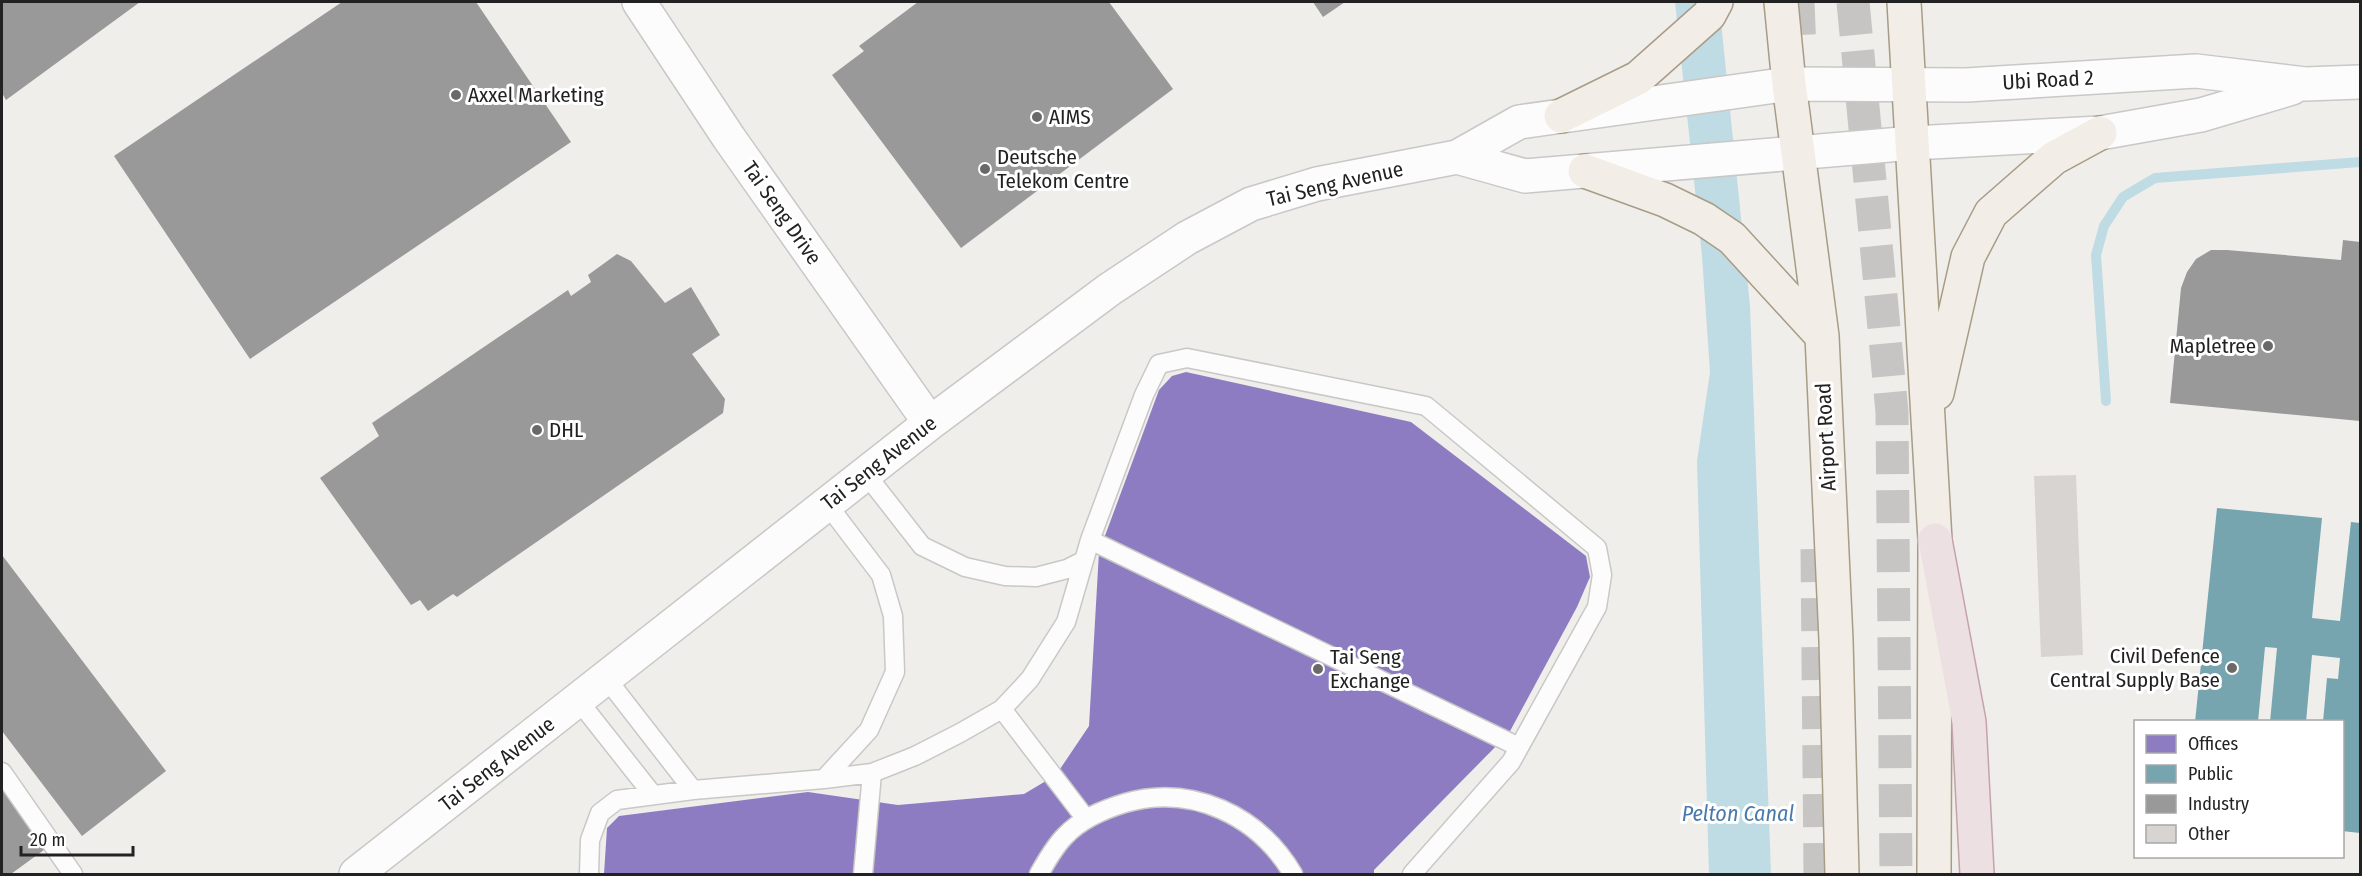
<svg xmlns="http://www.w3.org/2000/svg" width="2362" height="876" font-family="'Fira Sans Condensed',sans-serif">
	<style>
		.water { fill: #bfdbe3 }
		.offices { fill: #8e7cc3 }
		.public { fill: #76a5af }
		.industry { fill: #999 }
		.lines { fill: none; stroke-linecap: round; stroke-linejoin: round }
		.stream { stroke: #bfdbe3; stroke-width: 10 }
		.building { fill: #d7d4d2 }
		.motorway-tunnel { stroke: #c7c5c3; stroke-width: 33; stroke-dasharray: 33 16; stroke-linecap: butt }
		.service-casing { stroke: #c9c8c7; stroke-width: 21 }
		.minor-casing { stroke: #c9c8c7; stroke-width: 36 }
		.primary-casing { stroke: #a79c86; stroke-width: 36 }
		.motorway-casing { stroke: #c5a2ac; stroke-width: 36 }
		.service { stroke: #fdfcfc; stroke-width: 18 }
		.minor { stroke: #fdfcfc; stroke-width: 33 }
		.primary { stroke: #f3ede7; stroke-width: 33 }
		.motorway { stroke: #ece0e2; stroke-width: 33 }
		.poi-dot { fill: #6a6968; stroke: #fff; stroke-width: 2 }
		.labels { text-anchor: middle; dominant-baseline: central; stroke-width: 6; stroke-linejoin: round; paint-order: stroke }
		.street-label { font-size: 21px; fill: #222; stroke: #fff }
		.poi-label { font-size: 21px; fill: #222; stroke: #fff; text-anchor: start }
		.water-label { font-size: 22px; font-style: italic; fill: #4a7aab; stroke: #fff }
	</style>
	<rect width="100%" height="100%" fill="#f0eeeb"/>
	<path class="water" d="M 1675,2 L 1719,2 L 1750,306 L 1771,874 L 1709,874 L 1697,461 L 1710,372 L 1702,256 Z"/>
	<path class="offices" d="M 1186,372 L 1411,422 L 1586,556 L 1590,577 L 1577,607 L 1509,733 L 1374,870 L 1374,874 L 604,874 L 607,828 L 619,816 L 808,792 L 898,805 L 1024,794 L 1056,775 L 1089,726 L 1099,552 L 1159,390 L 1172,376 Z"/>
	<path class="public" d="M 2217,508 L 2322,518 L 2312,618 L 2340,621 L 2351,522 L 2360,523 L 2360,833 L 2342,831 L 2342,722 L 2323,722 L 2327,678 L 2338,679 L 2340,658 L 2312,655 L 2306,722 L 2270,722 L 2277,648 L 2265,647 L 2258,722 L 2195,722 Z"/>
	<path class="industry" d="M 2,2 L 140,2 L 6,100 L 2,93 Z
		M 342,2 L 476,2 L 571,142 L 250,359 L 114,156 Z
		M 918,2 L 1109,2 L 1173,89 L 961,248 L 832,75 L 864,51 L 859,46 Z
		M 1313,2 L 1345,2 L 1323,17 Z
		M 2343,240 L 2360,242 L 2360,421 L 2170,403 L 2181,288 L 2187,272 L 2196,259 L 2211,250 L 2227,250 L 2341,260 Z
		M 617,254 L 631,261 L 665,303 L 691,287 L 720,335 L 692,354 L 725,399 L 723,413 L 457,597 L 453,594 L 428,611 L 420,600 L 411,605 L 320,478 L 379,436 L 372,423 L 568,290 L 571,296 L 591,282 L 588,275 Z
		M 2,555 L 166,771 L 82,836 L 2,731 Z
		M 2,783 L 48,847 L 11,874 L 2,874 Z"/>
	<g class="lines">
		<path class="stream" d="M 2106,401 L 2096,255 L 2104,226 L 2123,197 L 2155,178 L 2360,162"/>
	</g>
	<path class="building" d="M 2076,475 L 2083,655 L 2041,657 L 2034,476 Z"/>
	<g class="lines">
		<path class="motorway-tunnel" d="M 1798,2 L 1800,51
			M 1853,2 L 1892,412 L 1896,874
			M 1817,549 L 1820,874"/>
		<g class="service-casing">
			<path id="service" d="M 865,473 L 922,546 L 965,567 L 1005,576 L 1036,577 L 1067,569 L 1083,561
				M 1090,540 L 1519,747
				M 606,678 L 693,790
				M 578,700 L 653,795
				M 1002,709 L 1086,819
				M 2,772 L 73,874
				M 824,779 L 872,773 L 915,756 L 960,733 L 1002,709 L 1030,679 L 1066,622 L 1090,540 L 1144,395 L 1159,364 L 1187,358 L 1426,406 L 1597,548 L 1602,575 L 1597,607 L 1511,762 L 1412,874
				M 589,874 L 590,840 L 600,813 L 617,800 L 693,790 L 824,779 L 869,730 L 895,672 L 893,616 L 881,575 L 827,504
				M 863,874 L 872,773
				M 1039,874 C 1046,862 1054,847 1065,836 C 1081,819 1102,810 1125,803 C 1192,784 1258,815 1293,874"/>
		</g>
		<g class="minor-casing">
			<path id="minor" d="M 639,2 L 729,138 L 930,423
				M 1457,157 L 1525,176 L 1913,143 L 2100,133 L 2201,115 L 2292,88
				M 356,874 L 930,423 L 1110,289 L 1187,238 L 1251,204 L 1317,184 L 1457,157 L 1519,122 L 1789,84 L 1966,85 L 2196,71 L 2305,84 L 2360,82"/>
		</g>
		<g class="primary-casing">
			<path id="primary" d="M 1781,2 L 1789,84 L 1822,336 L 1836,640 L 1842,874
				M 1904,2 L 1935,540 L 1934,874
				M 1561,116 L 1638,78 L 1709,15 L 1716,2
				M 1585,171 L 1665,200 L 1704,219 L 1732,238 L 1822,336
				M 1937,393 L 1968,257 L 1991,213 L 2054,158 L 2100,133"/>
		</g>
		<g class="motorway-casing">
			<path id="motorway" d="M 1935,540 L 1969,722 L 1977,874"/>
		</g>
		<use href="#service" class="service"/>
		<use href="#minor" class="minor"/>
		<use href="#primary" class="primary"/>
		<use href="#motorway" class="motorway"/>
	</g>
	<g class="poi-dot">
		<circle cx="456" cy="95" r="6"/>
		<circle cx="1037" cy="117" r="6"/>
		<circle cx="985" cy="169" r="6"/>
		<circle cx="2268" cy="346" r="6"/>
		<circle cx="537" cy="430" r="6"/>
		<circle cx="2232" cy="668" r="6"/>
		<circle cx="1318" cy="669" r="6"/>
	</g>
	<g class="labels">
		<g class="street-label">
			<text transform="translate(2048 80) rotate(-3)">Ubi Road 2</text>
			<text transform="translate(1335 184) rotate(-13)">Tai Seng Avenue</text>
			<text transform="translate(782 213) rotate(55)">Tai Seng Drive</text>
			<text transform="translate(1826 437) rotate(-93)">Airport Road</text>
			<text transform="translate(879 463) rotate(-38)">Tai Seng Avenue</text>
			<text transform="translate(497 764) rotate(-38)">Tai Seng Avenue</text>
		</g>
		<g class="poi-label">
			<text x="468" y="95">Axxel Marketing</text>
			<text x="1049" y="117">AIMS</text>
			<text x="997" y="157">Deutsche<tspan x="997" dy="24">Telekom Centre</tspan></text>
			<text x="2256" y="346" text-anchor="end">Mapletree</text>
			<text x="549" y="430">DHL</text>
			<text x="2220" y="656" text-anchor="end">Civil Defence<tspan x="2220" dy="24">Central Supply Base</tspan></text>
			<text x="1330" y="657">Tai Seng<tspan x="1330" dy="24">Exchange</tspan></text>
		</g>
		<g class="water-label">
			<text x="1738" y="813">Pelton Canal</text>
		</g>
	</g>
	<rect width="2362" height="876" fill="none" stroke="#222222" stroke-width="6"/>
	<rect x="2134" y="720" width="210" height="138" fill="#ffffff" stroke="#a7a7a7" stroke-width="1.5"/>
	<rect x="2146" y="735" width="30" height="18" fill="#8e7cc3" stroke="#a7a7a7" stroke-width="1.5"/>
	<text x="2188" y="750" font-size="18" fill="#222222">Offices</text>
	<rect x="2146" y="765" width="30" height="18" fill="#76a5af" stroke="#a7a7a7" stroke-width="1.5"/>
	<text x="2188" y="780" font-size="18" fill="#222222">Public</text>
	<rect x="2146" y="795" width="30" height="18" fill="#999999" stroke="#a7a7a7" stroke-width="1.5"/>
	<text x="2188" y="810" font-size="18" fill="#222222">Industry</text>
	<rect x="2146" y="825" width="30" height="18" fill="#d7d4d2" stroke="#a7a7a7" stroke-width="1.5"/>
	<text x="2188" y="840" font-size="18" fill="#222222">Other</text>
	<path d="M21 846v9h112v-9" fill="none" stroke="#222222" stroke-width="3"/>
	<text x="30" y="846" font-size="18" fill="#222222" stroke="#ffffff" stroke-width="4.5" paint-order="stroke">20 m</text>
</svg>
